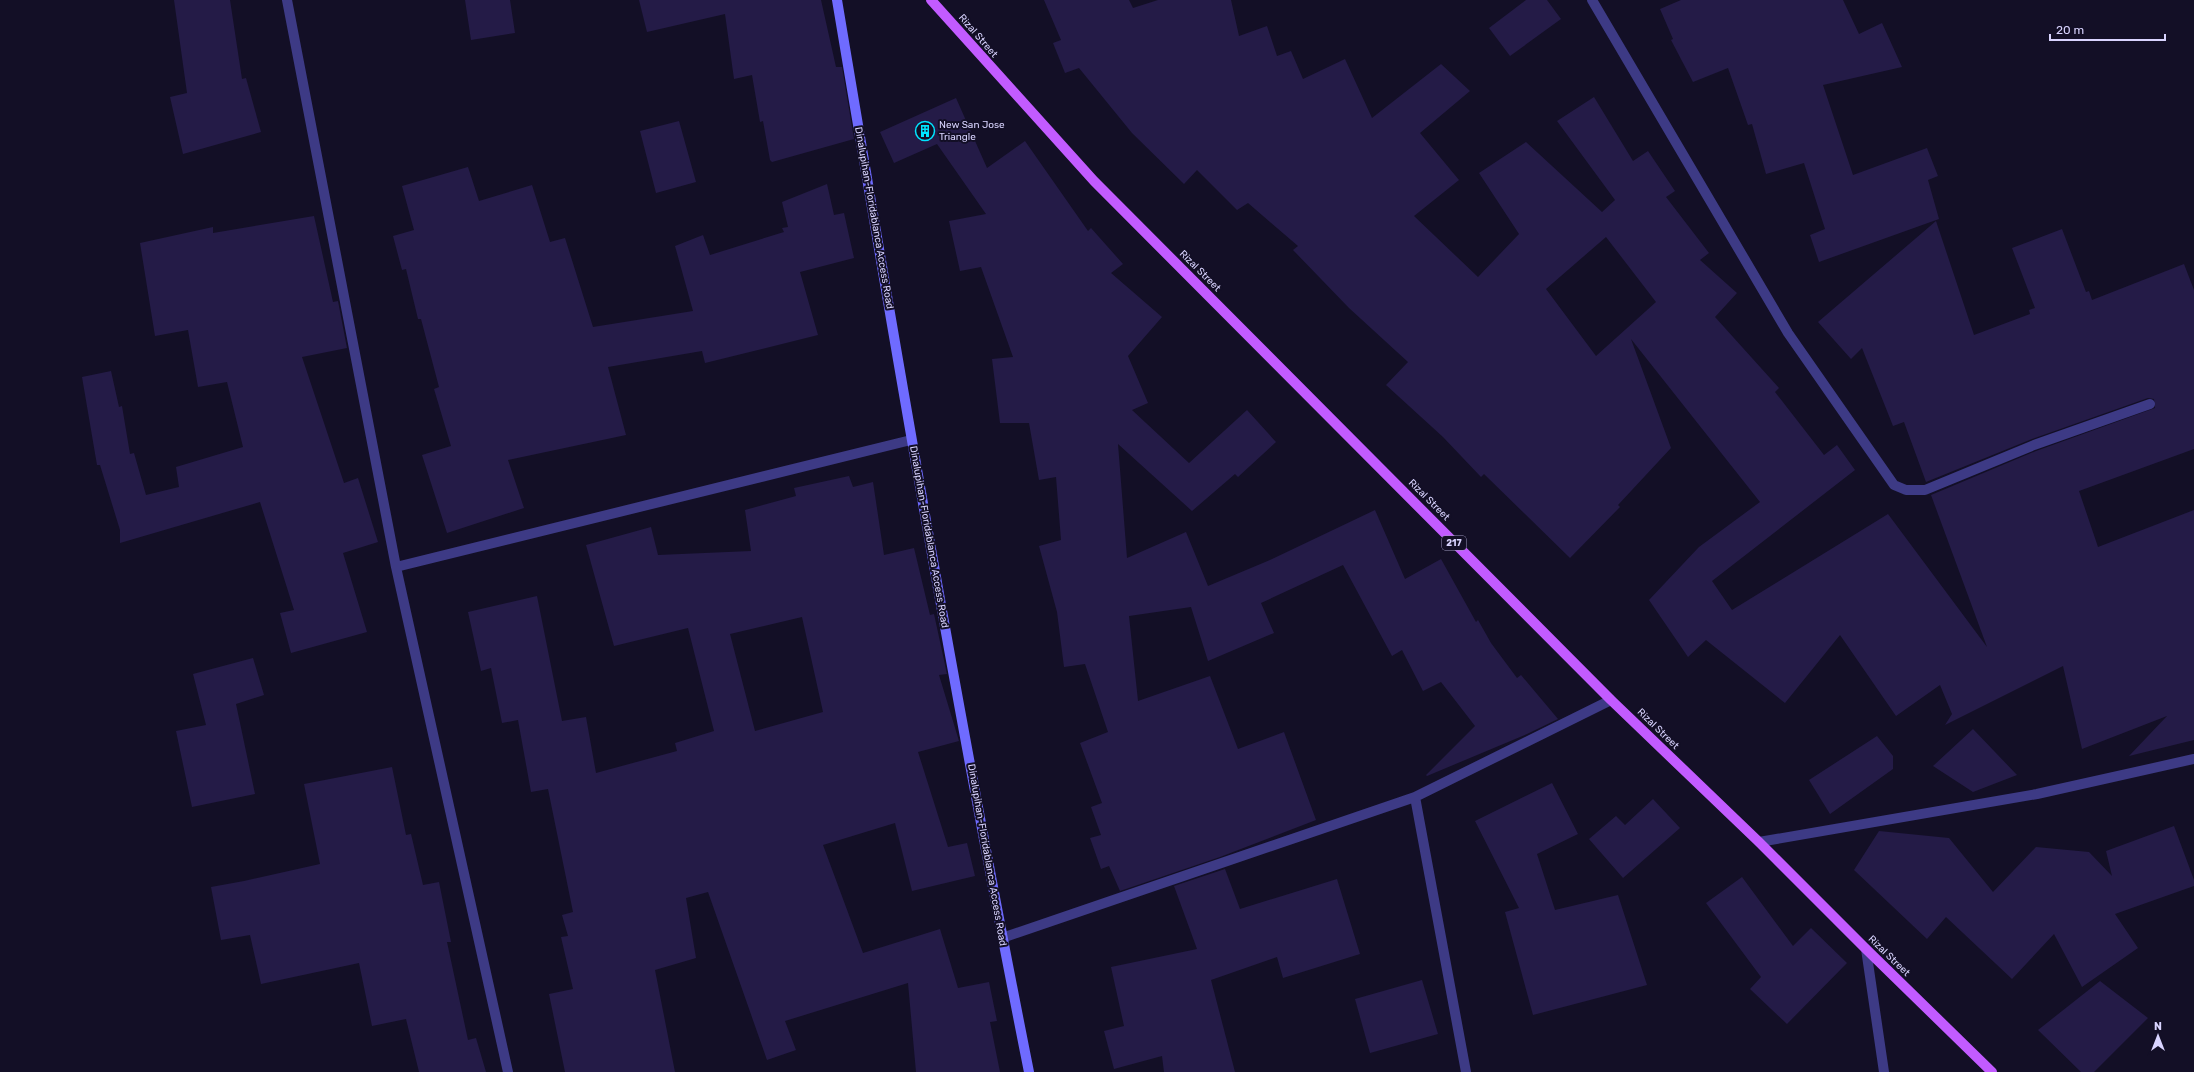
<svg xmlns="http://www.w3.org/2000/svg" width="2194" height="1072" font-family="Rubik,sans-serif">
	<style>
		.building { fill: #241b47; fill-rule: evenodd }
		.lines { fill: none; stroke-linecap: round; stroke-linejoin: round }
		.minor { stroke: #3d3a85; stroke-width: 10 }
		.secondary { stroke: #6f6bff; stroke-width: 10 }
		.primary { stroke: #c25bff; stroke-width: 10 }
		.labels { text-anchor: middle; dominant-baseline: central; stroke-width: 4; stroke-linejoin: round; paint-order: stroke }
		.shield { fill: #130f26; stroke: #9e99be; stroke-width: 1 }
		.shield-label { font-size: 9px; font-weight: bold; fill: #d9d4ff }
		.street-label { font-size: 10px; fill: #d9d4ff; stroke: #130f26 }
		.poi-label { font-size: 10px; fill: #d9d4ff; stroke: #130f26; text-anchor: start }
	</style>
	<rect width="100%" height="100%" fill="#130f26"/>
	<path class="building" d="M 174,0 L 230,0 L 242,79 L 246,78 L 261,132 L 183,154 L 170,97 L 187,93 Z
		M 465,0 L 510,0 L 515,33 L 471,40 Z
		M 639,0 L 821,0 L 836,67 L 842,67 L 854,139 L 772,162 L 770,160 L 763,121 L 760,122 L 752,75 L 734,79 L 725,14 L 647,32 Z
		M 1044,0 L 1129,0 L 1133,8 L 1158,0 L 1231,0 L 1239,36 L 1267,26 L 1277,56 L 1291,51 L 1303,79 L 1345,59 L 1372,118 L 1441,64 L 1470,91 L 1420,133 L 1459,180 L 1414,216 L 1478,277 L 1519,234 L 1479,173 L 1526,142 L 1602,212 L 1615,200 L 1557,121 L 1594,97 L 1633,161 L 1648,151 L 1675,191 L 1666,197 L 1709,253 L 1700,260 L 1737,293 L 1715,317 L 1779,388 L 1775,392 L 1824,455 L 1837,445 L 1855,470 L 1712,581 L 1732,610 L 1888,514 L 1987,647 L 1931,495 L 2036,451 L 2155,408 L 2154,399 L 2148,398 L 2032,439 L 1926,482 L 1904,422 L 1893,426 L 1862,348 L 1851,359 L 1818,322 L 1936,221 L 1974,335 L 2030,314 L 2029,310 L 2035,308 L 2012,248 L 2062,229 L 2086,292 L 2089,291 L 2092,300 L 2184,264 L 2194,290 L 2194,449 L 2079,491 L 2098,547 L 2194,510 L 2194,740 L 2129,756 L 2167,716 L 2082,749 L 2063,666 L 1945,725 L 1952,714 L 1940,685 L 1896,716 L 1840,635 L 1785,703 L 1706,640 L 1688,657 L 1649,600 L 1699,547 L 1760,502 L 1631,339 L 1671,448 L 1618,505 L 1620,507 L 1570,558 L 1484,474 L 1481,477 L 1443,437 L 1386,385 L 1408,362 L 1349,308 L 1293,250 L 1298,246 L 1248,203 L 1237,210 L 1197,170 L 1184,184 L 1132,133 L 1079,68 L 1065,73 L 1053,43 L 1061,40 ZM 1606,237 L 1656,302 L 1596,356 L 1546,289 Z
		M 1526,0 L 1547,0 L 1561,19 L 1510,56 L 1489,28 Z
		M 1681,0 L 1843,0 L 1859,34 L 1882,23 L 1902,67 L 1823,85 L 1853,175 L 1927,148 L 1938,176 L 1928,180 L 1939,219 L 1819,262 L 1810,235 L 1825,229 L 1804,163 L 1766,174 L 1752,124 L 1748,125 L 1728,68 L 1693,82 L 1671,40 L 1673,39 L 1660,9 Z
		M 956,98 L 987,168 L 1025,141 L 1088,231 L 1091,228 L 1123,264 L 1111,273 L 1162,317 L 1128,356 L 1148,403 L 1132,410 L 1189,463 L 1247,410 L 1276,442 L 1238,477 L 1235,474 L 1192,511 L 1118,444 L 1127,558 L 1186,532 L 1208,586 L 1270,560 L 1375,510 L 1405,579 L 1441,559 L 1476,622 L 1478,620 L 1491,643 L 1517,678 L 1521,675 L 1558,719 L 1527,734 L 1427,776 L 1426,775 L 1475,726 L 1441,682 L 1423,691 L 1402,650 L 1392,656 L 1343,565 L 1261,603 L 1274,633 L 1208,661 L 1191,607 L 1129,616 L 1138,701 L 1210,676 L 1238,749 L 1284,732 L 1316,820 L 1220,857 L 1120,891 L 1109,866 L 1101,869 L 1090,838 L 1101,835 L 1091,807 L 1102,803 L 1080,743 L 1108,732 L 1085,664 L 1064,667 L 1057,612 L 1039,546 L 1061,540 L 1056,477 L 1039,480 L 1029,423 L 1000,423 L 992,359 L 1013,357 L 981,267 L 960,271 L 949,221 L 986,214 L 937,144 L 894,163 L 880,132 Z
		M 679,121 L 696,182 L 656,193 L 640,131 Z
		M 468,167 L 479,201 L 532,185 L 550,242 L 565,238 L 593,327 L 693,311 L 675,246 L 703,235 L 710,255 L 784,232 L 782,228 L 788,227 L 782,202 L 827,184 L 834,215 L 844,213 L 854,258 L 800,272 L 818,335 L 705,363 L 702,351 L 608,367 L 626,435 L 508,460 L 524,508 L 447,533 L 422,455 L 451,446 L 434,389 L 439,387 L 421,319 L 418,319 L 406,269 L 402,270 L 393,236 L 414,230 L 402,186 Z
		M 314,216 L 333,302 L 338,301 L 347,348 L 302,357 L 344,483 L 358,478 L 378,542 L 343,553 L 367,632 L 291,653 L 280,613 L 294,610 L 260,502 L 120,543 L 120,530 L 100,465 L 97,465 L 82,377 L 111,371 L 119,407 L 122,406 L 130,454 L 134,453 L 146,495 L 179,487 L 176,467 L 243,447 L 227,382 L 198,387 L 188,330 L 155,336 L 140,243 L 213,227 L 213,233 Z
		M 849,476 L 853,487 L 873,482 L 884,555 L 914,548 L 930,615 L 934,614 L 947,674 L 939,675 L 959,741 L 918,752 L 948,847 L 967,843 L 975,876 L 912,891 L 895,823 L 823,845 L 863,953 L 940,929 L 958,988 L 989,982 L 997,1021 L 990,1022 L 1000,1072 L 916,1072 L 908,983 L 785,1021 L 796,1050 L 767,1060 L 708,892 L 686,898 L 696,958 L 655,970 L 675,1072 L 565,1072 L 549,994 L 573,989 L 561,937 L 568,936 L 562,915 L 573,912 L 548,789 L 531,792 L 518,720 L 502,723 L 491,668 L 481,671 L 468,612 L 537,596 L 562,721 L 586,717 L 596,773 L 677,751 L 675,743 L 714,731 L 688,628 L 614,646 L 586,545 L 651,527 L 658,555 L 751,551 L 745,510 L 796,496 L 794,488 ZM 802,617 L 823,712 L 755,731 L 730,634 Z
		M 253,658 L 264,695 L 236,704 L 255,794 L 192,807 L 176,731 L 206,725 L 193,674 Z
		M 1973,729 L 2017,775 L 1973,792 L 1933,766 Z
		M 1877,736 L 1893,756 L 1893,769 L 1830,814 L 1809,780 Z
		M 392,767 L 406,835 L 411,834 L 423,885 L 439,882 L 451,942 L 447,942 L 468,1040 L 476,1038 L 486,1072 L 419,1072 L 406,1019 L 372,1026 L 359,963 L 261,984 L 250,935 L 221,940 L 211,887 L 244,881 L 320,864 L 304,784 Z
		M 1552,783 L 1578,834 L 1537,854 L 1555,910 L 1618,895 L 1647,985 L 1533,1015 L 1505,912 L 1519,908 L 1475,821 Z
		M 1653,799 L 1680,828 L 1623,878 L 1589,839 L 1616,816 L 1625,825 Z
		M 2174,826 L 2194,880 L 2194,886 L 2115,914 L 2138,948 L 2082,987 L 2054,934 L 2012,979 L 1946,917 L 1927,939 L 1854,870 L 1879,831 L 1949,838 L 1993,892 L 2036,847 L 2089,852 L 2112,876 L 2106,851 Z
		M 1225,869 L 1240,909 L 1337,879 L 1360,954 L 1283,978 L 1277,957 L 1211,980 L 1235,1072 L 1164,1072 L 1162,1056 L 1114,1069 L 1104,1031 L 1124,1026 L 1111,967 L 1197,949 L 1174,886 Z
		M 1742,877 L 1793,946 L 1811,928 L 1847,963 L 1787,1024 L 1750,989 L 1761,977 L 1706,903 Z
		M 1422,980 L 1438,1034 L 1370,1053 L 1355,999 Z
		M 2100,981 L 2148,1018 L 2094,1072 L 2081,1072 L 2038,1030 Z"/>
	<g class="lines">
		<path class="minor" d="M 287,0 L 396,567 L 508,1072
			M 1592,0 L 1788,333 L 1894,485 L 1906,490 L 1925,490 L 2034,445 L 2150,404
			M 396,567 L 911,440
			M 1415,797 L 1466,1072
			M 1759,842 L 2037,794 L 2194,759
			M 1002,938 L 1415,797 L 1611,700
			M 1866,949 L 1884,1072"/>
		<path class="secondary" d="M 837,0 C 897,358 958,716 1029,1072"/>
		<path class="primary" d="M 931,0 L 1094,181 L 1611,700 L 1759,842 L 1866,949 L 1992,1072"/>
	</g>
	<defs>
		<g id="building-ring" transform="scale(1)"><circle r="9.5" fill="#130f26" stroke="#00e5ff" stroke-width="1.5"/><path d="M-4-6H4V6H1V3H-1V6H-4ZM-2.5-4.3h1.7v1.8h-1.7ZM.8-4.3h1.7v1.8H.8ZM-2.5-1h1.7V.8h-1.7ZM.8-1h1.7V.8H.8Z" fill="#00e5ff"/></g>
	</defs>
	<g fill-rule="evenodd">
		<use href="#building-ring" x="925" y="131"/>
	</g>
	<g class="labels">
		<rect class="shield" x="1442" y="536" width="24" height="14" rx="3"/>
		<g class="shield-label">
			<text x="1454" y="543">217</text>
		</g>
		<g class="street-label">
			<text transform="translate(978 36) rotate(49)">Rizal Street</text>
			<text transform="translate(874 218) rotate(80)">Dinalupihan-Floridablanca Access Road</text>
			<text transform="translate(1200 271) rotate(45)">Rizal Street</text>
			<text transform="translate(1429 500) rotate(45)">Rizal Street</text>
			<text transform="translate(929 537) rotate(80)">Dinalupihan-Floridablanca Access Road</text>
			<text transform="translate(1658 729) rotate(44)">Rizal Street</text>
			<text transform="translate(987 855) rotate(80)">Dinalupihan-Floridablanca Access Road</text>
			<text transform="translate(1889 956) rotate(44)">Rizal Street</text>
		</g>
		<g class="poi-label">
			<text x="939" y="125">New San Jose<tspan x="939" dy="12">Triangle</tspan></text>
		</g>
	</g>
	<g transform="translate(2158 1036)" stroke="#130f26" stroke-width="3" paint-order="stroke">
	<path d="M0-3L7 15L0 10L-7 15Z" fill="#d9d4ff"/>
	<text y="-6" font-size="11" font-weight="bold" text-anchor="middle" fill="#d9d4ff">N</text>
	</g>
	<path d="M2050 34v6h115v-6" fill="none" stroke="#d9d4ff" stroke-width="2"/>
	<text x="2056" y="34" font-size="12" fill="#d9d4ff" stroke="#130f26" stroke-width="3" paint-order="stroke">20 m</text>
</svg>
